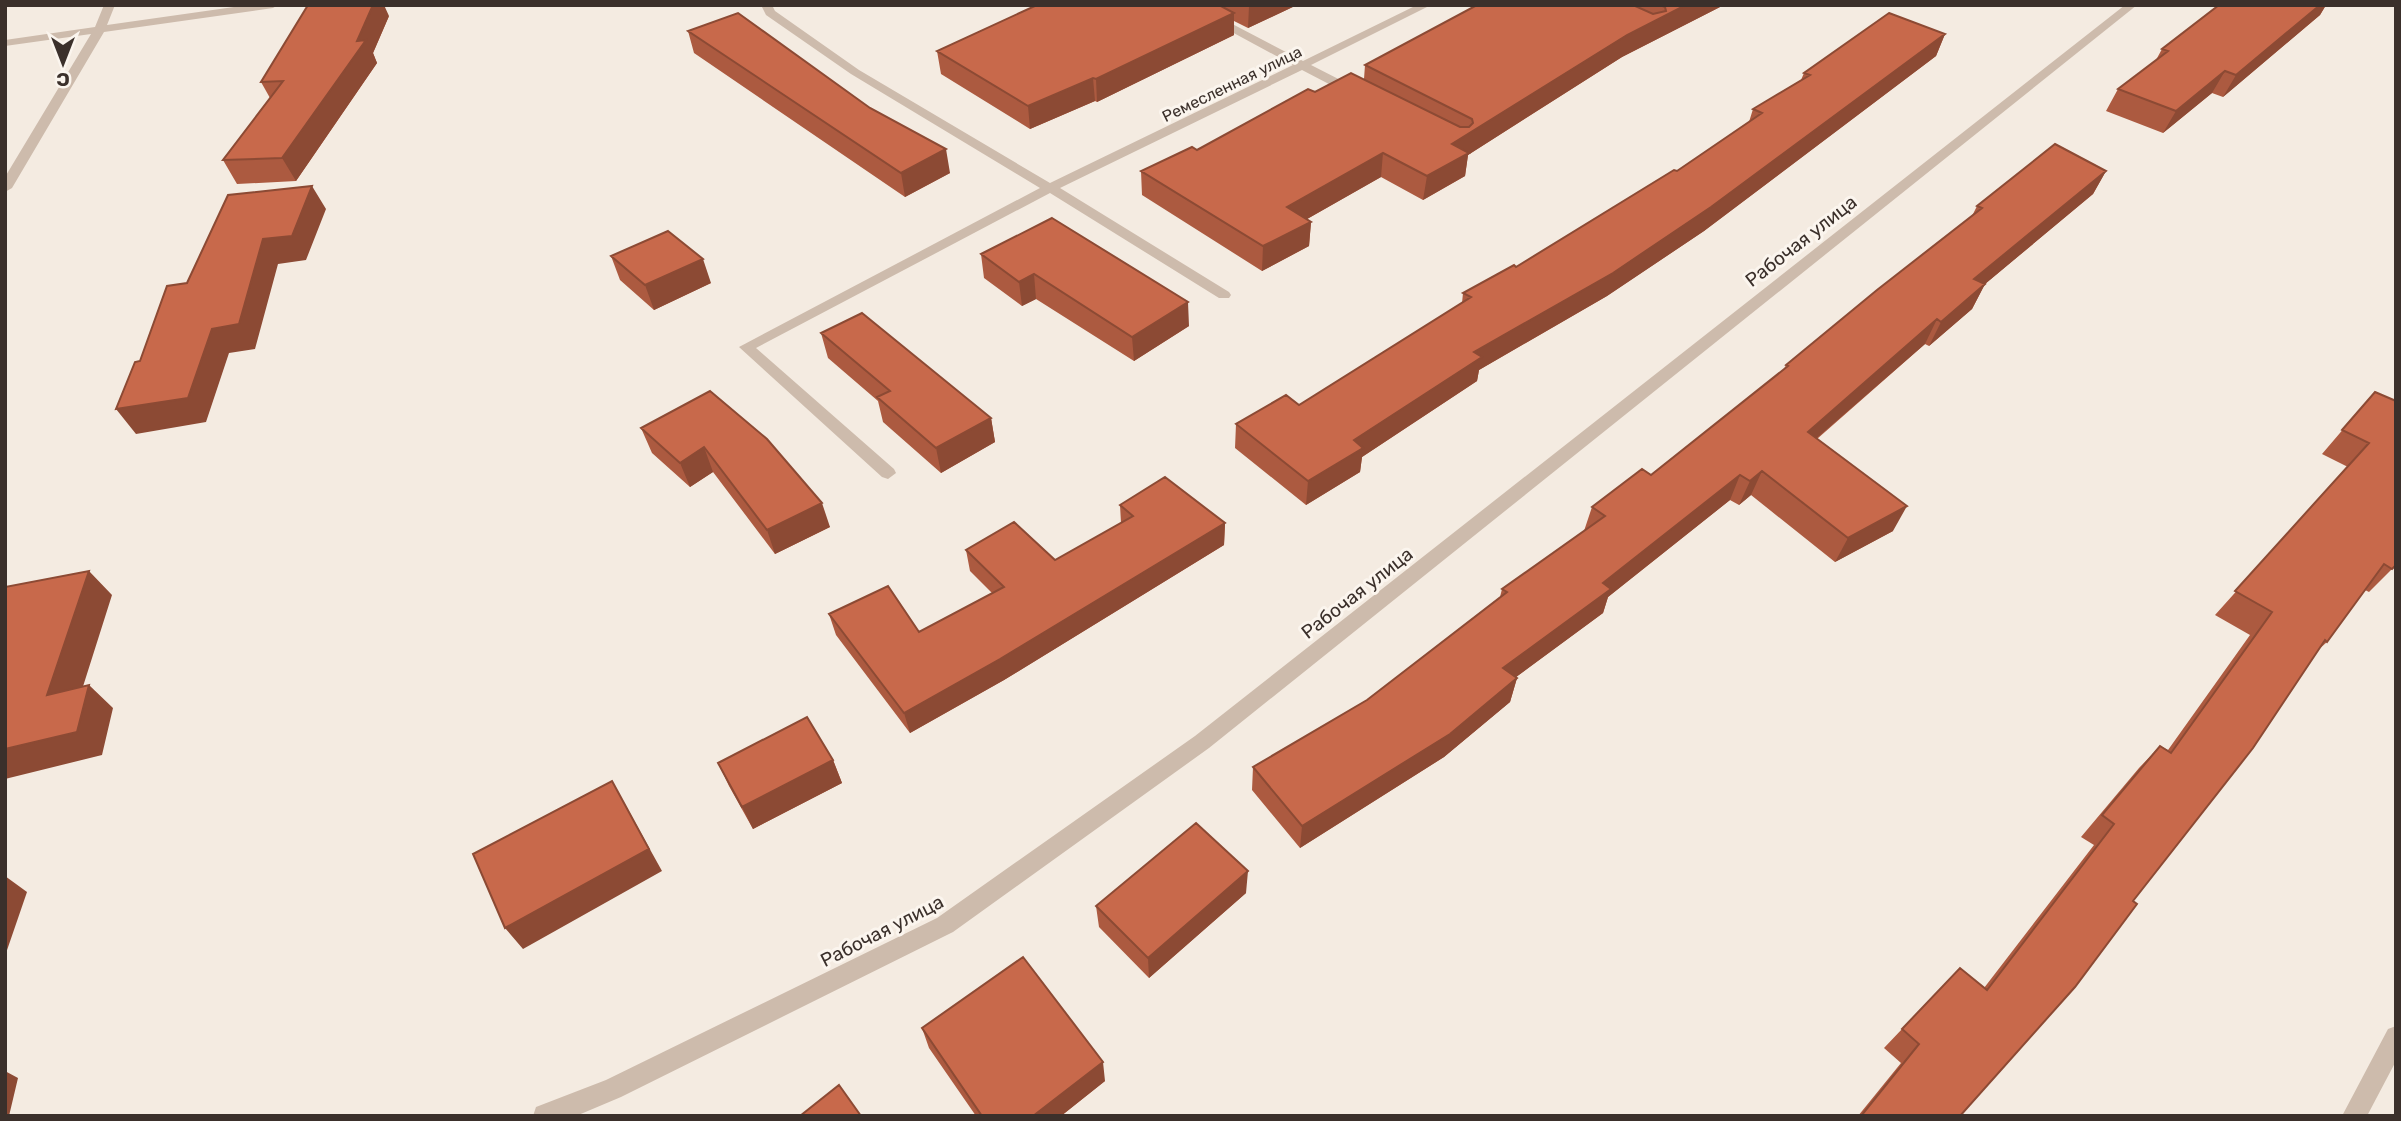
<svg xmlns="http://www.w3.org/2000/svg" width="2401" height="1121" font-family="Rubik,sans-serif">
	<style>
		.lines { fill: none; stroke-linecap: round; stroke-linejoin: round }
		.minor { fill: #cdbbac; fill-rule: evenodd }
		.wall { fill: #ac5a40 }
		.shaded-wall { fill: #8c4a34 }
		.building { fill: #c8694b; stroke: #8c4a34; stroke-width: 2 }
		.labels { text-anchor: middle; dominant-baseline: central; stroke-width: 6; stroke-linejoin: round; paint-order: stroke }
		.far-street-label { font-size: 16px; fill: #3b302b; stroke: #fbf5ee }
		.street-label { font-size: 19px; fill: #3b302b; stroke: #fbf5ee }
	</style>
	<rect width="100%" height="100%" fill="#f4ebe1"/>
	<g class="lines">
		<path class="minor" d="M 104,5 L 115,5 L 107,25 L 248,5 L 278,5 L 273,8 L 104,32 L 12,188 L 5,192 L 5,177 L 91,34 L 5,46 L 5,40 L 95,27 Z
			M 761,5 L 772,5 L 775,11 L 859,70 L 1050,183 L 1293,65 L 1182,5 L 1196,5 L 1303,61 L 1417,5 L 1431,5 L 1311,65 L 1358,89 L 1358,95 L 1350,95 L 1302,70 L 1060,188 L 1229,292 L 1231,295 L 1229,298 L 1219,298 L 1050,193 L 756,348 L 894,469 L 896,473 L 888,479 L 882,477 L 739,347 L 1040,188 L 851,74 L 766,15 Z
			M 2125,5 L 2137,5 L 1209,748 L 953,932 L 621,1097 L 576,1116 L 533,1116 L 536,1107 L 606,1080 L 937,918 L 1195,736 Z
			M 2396,1026 L 2396,1061 L 2367,1116 L 2342,1116 L 2388,1029 Z"/>
	</g>
	<path class="wall" d="M 1037,5 L 1297,5 L 1248,28 L 1234,21 L 1234,35 L 1097,102 L 1095,101 L 1030,129 L 941,74 L 937,51 Z
		M 1477,5 L 1721,5 L 1720,7 L 1622,57 L 1468,155 L 1465,176 L 1423,200 L 1381,177 L 1307,219 L 1311,222 L 1309,246 L 1262,271 L 1142,195 L 1141,171 L 1197,150 L 1315,92 L 1364,79 L 1365,65 Z
		M 2219,5 L 2326,5 L 2320,15 L 2223,97 L 2212,93 L 2163,133 L 2106,111 L 2118,89 L 2156,60 L 2162,49 Z
		M 389,16 L 373,53 L 377,63 L 296,181 L 237,184 L 223,160 L 270,98 L 261,82 Z
		M 688,31 L 870,108 L 950,173 L 905,197 L 694,53 Z
		M 1945,34 L 1936,56 L 1704,231 L 1607,296 L 1479,370 L 1477,381 L 1362,457 L 1360,472 L 1306,505 L 1235,448 L 1236,424 L 1299,405 L 1462,303 L 1463,293 L 1516,267 L 1677,171 L 1749,122 L 1753,109 L 1801,80 L 1804,73 Z
		M 2106,171 L 2093,194 L 1985,284 L 1972,309 L 1929,346 L 1925,344 L 1817,439 L 1893,531 L 1835,562 L 1751,495 L 1739,505 L 1730,500 L 1608,597 L 1603,613 L 1516,677 L 1517,678 L 1510,702 L 1444,757 L 1300,848 L 1252,790 L 1253,767 L 1367,700 L 1500,597 L 1502,589 L 1584,531 L 1592,507 L 1651,475 L 1784,369 L 1786,365 L 1972,216 L 1977,206 Z
		M 981,254 L 1189,326 L 1134,361 L 1036,299 L 1022,306 L 984,278 Z
		M 611,256 L 711,283 L 654,310 L 620,280 Z
		M 821,333 L 991,418 L 995,442 L 941,473 L 883,422 L 878,401 L 828,358 Z
		M 710,391 L 830,527 L 775,554 L 713,472 L 690,487 L 652,453 L 641,428 Z
		M 2375,392 L 2392,569 L 2369,592 L 2365,590 L 2327,642 L 2317,651 L 1960,1116 L 1858,1116 L 1901,1063 L 1884,1048 L 1960,968 L 1984,988 L 2094,845 L 2081,837 L 2139,768 L 2160,746 L 2168,750 L 2250,635 L 2215,615 L 2348,467 L 2322,454 Z
		M 1120,505 L 1225,523 L 1224,545 L 1004,680 L 910,733 L 836,635 L 829,614 L 919,632 L 992,593 L 970,571 L 966,550 L 1055,560 L 1121,523 Z
		M 833,760 L 842,783 L 753,829 L 729,786 L 718,763 Z
		M 1246,893 L 1149,978 L 1099,927 L 1096,906 Z
		M 922,1028 L 1105,1081 L 1061,1116 L 976,1116 L 929,1048 Z"/>
	<path class="shaded-wall" d="M 373,5 L 384,5 L 389,16 L 373,53 L 377,63 L 296,181 L 282,158 L 357,41 Z
		M 1250,5 L 1297,5 L 1248,28 L 1249,6 Z
		M 1686,5 L 1721,5 L 1720,7 L 1622,57 L 1468,155 L 1465,176 L 1423,200 L 1427,176 L 1452,144 L 1627,35 Z
		M 2320,5 L 2326,5 L 2320,15 L 2223,97 L 2236,75 Z
		M 1234,13 L 1234,35 L 1097,102 L 1096,79 Z
		M 1945,34 L 1936,56 L 1704,231 L 1607,296 L 1479,370 L 1477,381 L 1362,457 L 1360,472 L 1306,505 L 1308,481 L 1354,440 L 1474,352 Z
		M 2225,71 L 2212,93 L 2163,133 L 2176,111 Z
		M 1093,78 L 1095,101 L 1030,129 L 1028,106 Z
		M 946,149 L 950,173 L 905,197 L 901,173 Z
		M 1383,153 L 1381,177 L 1286,231 L 1287,207 Z
		M 2106,171 L 2093,194 L 1961,304 L 1974,279 Z
		M 312,186 L 326,209 L 306,260 L 278,264 L 255,349 L 229,353 L 206,422 L 136,434 L 116,409 L 212,329 L 263,239 Z
		M 1311,222 L 1309,246 L 1262,271 L 1263,246 Z
		M 703,259 L 711,283 L 654,310 L 645,285 Z
		M 1034,274 L 1036,299 L 1022,306 L 1019,282 Z
		M 1985,284 L 1972,309 L 1929,346 L 1941,322 Z
		M 1188,302 L 1189,326 L 1134,361 L 1132,337 Z
		M 1937,319 L 1925,344 L 1796,456 L 1808,432 Z
		M 991,418 L 995,442 L 941,473 L 936,448 Z
		M 704,447 L 713,472 L 690,487 L 680,463 Z
		M 1762,471 L 1751,495 L 1739,505 L 1750,481 Z
		M 1740,475 L 1730,500 L 1608,597 L 1603,613 L 1497,691 L 1503,668 L 1603,583 Z
		M 822,503 L 830,527 L 775,554 L 767,530 Z
		M 1907,506 L 1893,531 L 1835,562 L 1848,538 Z
		M 1225,523 L 1224,545 L 1004,680 L 910,733 L 904,713 Z
		M 89,571 L 112,595 L 73,718 L 47,695 Z
		M 1517,678 L 1510,702 L 1444,757 L 1300,848 L 1302,826 Z
		M 89,685 L 113,708 L 102,755 L 5,779 L 5,749 Z
		M 833,760 L 842,783 L 753,829 L 742,807 Z
		M 612,781 L 662,871 L 523,949 L 505,928 Z
		M 1248,871 L 1246,893 L 1149,978 L 1148,958 Z
		M 5,876 L 27,892 L 5,956 Z
		M 1103,1062 L 1105,1081 L 1061,1116 L 1033,1116 Z
		M 5,1071 L 18,1078 L 9,1116 L 5,1116 Z"/>
	<path class="building" d="M 308,5 L 373,5 L 357,41 L 366,40 L 282,158 L 223,160 L 283,81 L 261,82 Z
		M 1037,5 L 1219,5 L 1234,13 L 1096,79 L 1093,78 L 1028,106 L 937,51 Z
		M 1477,5 L 1633,5 L 1653,14 L 1666,11 L 1665,7 L 1660,5 L 1686,5 L 1627,35 L 1452,144 L 1469,153 L 1427,176 L 1383,153 L 1287,207 L 1311,222 L 1263,246 L 1141,171 L 1192,147 L 1197,150 L 1308,89 L 1315,92 L 1351,73 L 1460,127 L 1469,127 L 1473,123 L 1472,119 L 1365,65 Z
		M 2219,5 L 2320,5 L 2236,75 L 2225,71 L 2176,111 L 2118,89 L 2168,51 L 2162,49 Z
		M 738,13 L 870,108 L 946,149 L 901,173 L 688,31 Z
		M 1889,13 L 1945,34 L 1711,207 L 1613,273 L 1474,352 L 1482,357 L 1354,440 L 1363,448 L 1308,481 L 1236,424 L 1286,395 L 1299,405 L 1471,297 L 1463,293 L 1514,265 L 1516,267 L 1674,170 L 1677,171 L 1762,113 L 1753,109 L 1810,75 L 1804,73 Z
		M 2055,144 L 2106,171 L 1974,279 L 1985,284 L 1941,322 L 1937,319 L 1808,432 L 1907,506 L 1848,538 L 1762,471 L 1750,481 L 1740,475 L 1603,583 L 1611,589 L 1503,668 L 1517,678 L 1450,734 L 1302,826 L 1253,767 L 1367,700 L 1507,592 L 1502,589 L 1605,516 L 1592,507 L 1642,469 L 1651,475 L 1788,366 L 1786,365 L 1877,290 L 1982,208 L 1977,206 Z
		M 312,186 L 292,236 L 263,239 L 239,324 L 212,329 L 188,398 L 116,409 L 135,362 L 140,361 L 167,286 L 187,283 L 228,195 Z
		M 1052,218 L 1188,302 L 1132,337 L 1034,274 L 1019,282 L 981,254 Z
		M 668,231 L 703,259 L 645,285 L 611,256 Z
		M 862,313 L 991,418 L 936,448 L 877,397 L 890,391 L 821,333 Z
		M 710,391 L 767,439 L 822,503 L 767,530 L 704,447 L 680,463 L 641,428 Z
		M 2375,392 L 2396,401 L 2396,565 L 2392,569 L 2384,564 L 2327,642 L 2325,640 L 2253,748 L 2133,901 L 2137,904 L 2075,987 L 1960,1116 L 1861,1116 L 1919,1044 L 1902,1029 L 1960,968 L 1987,990 L 2114,824 L 2102,815 L 2160,746 L 2171,753 L 2272,612 L 2235,591 L 2369,443 L 2342,430 Z
		M 1165,477 L 1225,523 L 1000,659 L 904,713 L 829,614 L 888,586 L 919,632 L 1004,587 L 966,550 L 1014,522 L 1055,560 L 1133,516 L 1120,505 Z
		M 89,571 L 47,695 L 89,685 L 77,732 L 5,749 L 5,587 Z
		M 807,717 L 833,760 L 742,807 L 718,763 Z
		M 612,781 L 649,849 L 505,928 L 473,854 Z
		M 1196,823 L 1248,871 L 1148,958 L 1096,906 Z
		M 1023,957 L 1103,1062 L 1033,1116 L 982,1116 L 922,1028 Z
		M 839,1085 L 861,1116 L 800,1116 Z"/>
	<g class="labels">
		<g class="far-street-label">
			<text transform="translate(1232 84) rotate(-26)">Ремесленная улица</text>
		</g>
		<g class="street-label">
			<text transform="translate(1801 241) rotate(-38)">Рабочая улица</text>
			<text transform="translate(1357 593) rotate(-38)">Рабочая улица</text>
			<text transform="translate(882 931) rotate(-27)">Рабочая улица</text>
		</g>
	</g>
	<rect width="2401" height="1121" fill="none" stroke="#3b302b" stroke-width="14"/>
	<g transform="translate(63 63) rotate(180)" stroke="#fbf5ee" stroke-width="5" paint-order="stroke">
	<path d="M0-5L12 26L0 18L-12 26Z" fill="#3b302b"/>
	<text y="-10" font-size="19" font-weight="bold" text-anchor="middle" fill="#3b302b">С</text>
	</g>
</svg>
